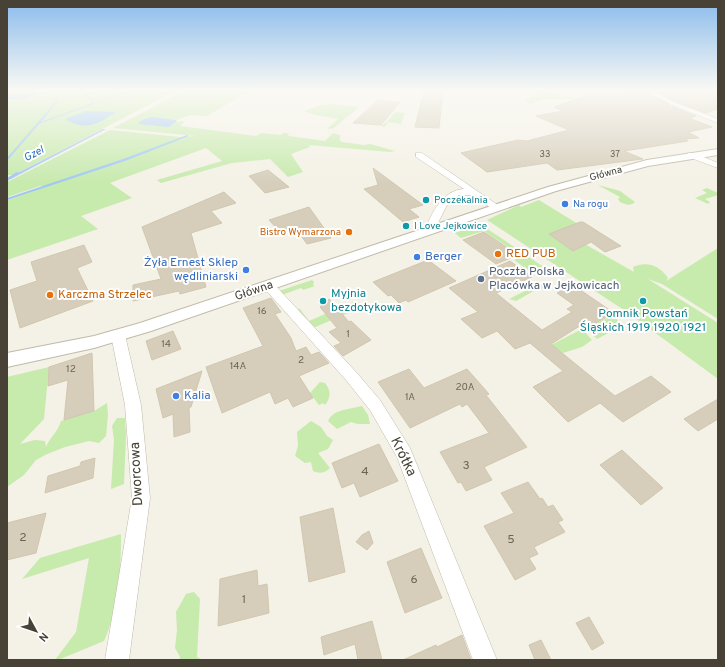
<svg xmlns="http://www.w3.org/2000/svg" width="725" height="667" font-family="Overpass,sans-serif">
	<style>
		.green { fill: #c7eaad }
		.water { fill: #9fc7f3 }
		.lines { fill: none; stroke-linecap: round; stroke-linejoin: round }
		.stream { fill: #9fc7f3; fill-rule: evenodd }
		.building { fill: #d6cebb; stroke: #d1c7ae }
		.minor-casing { stroke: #c0baa8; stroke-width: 1 }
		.tertiary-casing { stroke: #c0baa8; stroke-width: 2 }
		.minor { fill: #fff; fill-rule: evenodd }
		.tertiary { fill: #fff; fill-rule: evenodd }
		.culture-dot { fill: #0f9aa8; stroke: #fff; stroke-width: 1.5 }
		.shop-dot { fill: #3f7fe0; stroke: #fff; stroke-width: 1.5 }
		.food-dot { fill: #e8710a; stroke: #fff; stroke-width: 1.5 }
		.service-dot { fill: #5c6f8a; stroke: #fff; stroke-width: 1.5 }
		.labels { text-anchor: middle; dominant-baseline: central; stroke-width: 4; stroke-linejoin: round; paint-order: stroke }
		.far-number-label { font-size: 9px; fill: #6b6556 }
		.far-street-label { font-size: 10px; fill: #474235; stroke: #fff }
		.far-culture-label { font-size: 10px; fill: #0d838f; stroke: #fff; text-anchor: start }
		.far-shop-label { font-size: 10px; fill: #366cbe; stroke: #fff; text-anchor: start }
		.far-food-label { font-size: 10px; fill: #c56008; stroke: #fff; text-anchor: end }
		.number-label { font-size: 10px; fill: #6b6556 }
		.far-water-label { font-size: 11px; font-style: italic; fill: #2a6bb7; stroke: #fff }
		.food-label { font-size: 12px; fill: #c56008; stroke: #fff; text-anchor: start }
		.shop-label { font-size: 12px; fill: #366cbe; stroke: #fff; text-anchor: start }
		.service-label { font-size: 12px; fill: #4e5e75; stroke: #fff; text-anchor: start }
		.street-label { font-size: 12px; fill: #474235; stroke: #fff }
		.culture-label { font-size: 12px; fill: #0d838f; stroke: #fff; text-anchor: start }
		.near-number-label { font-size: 12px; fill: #6b6556 }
		.near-street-label { font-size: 14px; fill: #474235; stroke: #fff }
	</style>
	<rect width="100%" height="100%" fill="#f4f1e6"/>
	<path class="green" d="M 7,91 L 175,91 L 14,175 L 7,175 L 7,99 L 22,100 L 40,94 L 7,93 Z
		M 184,91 L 252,91 L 239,97 L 207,116 L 190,115 L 176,120 L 151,117 L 169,127 L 175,122 L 185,121 L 180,126 L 256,136 L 261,133 L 280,135 L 284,133 L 287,133 L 289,136 L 325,141 L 333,133 L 340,135 L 340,140 L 342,142 L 364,145 L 370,144 L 395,151 L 390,152 L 309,145 L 310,147 L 291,154 L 303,172 L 288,177 L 270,159 L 232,163 L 161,183 L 157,180 L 222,161 L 206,148 L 110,183 L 132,198 L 81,216 L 98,229 L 7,260 L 7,200 L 47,186 L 40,186 L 7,197 L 7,182 L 110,130 L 180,137 L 196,136 L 113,128 Z
		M 530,91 L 545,91 L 591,102 L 572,99 L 543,99 L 531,104 L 525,101 L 537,93 Z
		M 331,104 L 359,107 L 334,128 L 327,129 L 338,119 L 316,115 L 304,111 L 321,105 Z
		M 395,112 L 405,113 L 401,124 L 389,122 L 384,127 L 381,126 L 387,122 Z
		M 598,185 L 620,191 L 635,202 C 630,207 625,204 620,202 L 618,199 L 620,197 Z
		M 707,188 L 718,193 L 718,195 L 705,199 L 710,202 L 708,204 L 695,198 L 707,193 L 702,190 Z
		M 539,200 L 578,224 L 560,230 L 634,272 L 633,267 C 647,261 659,265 668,278 L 666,281 L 718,248 L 718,319 L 662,284 L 648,279 L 718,323 L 718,379 L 627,312 L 487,220 L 519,205 L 521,207 Z
		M 480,224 L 522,252 L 518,254 L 484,231 L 461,238 L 455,233 Z
		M 526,255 L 545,268 L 534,274 L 514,260 Z
		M 312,280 L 314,282 L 313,285 L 315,286 L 303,290 L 301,288 L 282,295 L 279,291 Z
		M 541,283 L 545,289 L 539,288 L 516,301 L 509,299 Z
		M 353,302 L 360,308 L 313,328 L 293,308 L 300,309 L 309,321 L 341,307 L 346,311 L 353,308 L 350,304 Z
		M 613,315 L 616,316 L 618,322 L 616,329 L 597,339 L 586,328 Z
		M 582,329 L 592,340 L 582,347 L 563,353 L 551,345 Z
		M 49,367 L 44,419 L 20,444 L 35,440 L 45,441 L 46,447 C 50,437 58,432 61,421 L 94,411 L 107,403 L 108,415 L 106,436 L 99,443 L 89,441 L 65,447 L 45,455 L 36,460 L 24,475 L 7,487 L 7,377 Z
		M 320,382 L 325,383 C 331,390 331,398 325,405 L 323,403 L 319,405 L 310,393 Z
		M 362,406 L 368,415 L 370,424 L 358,424 L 351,422 L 337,429 L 328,421 C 333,409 351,409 362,406 Z
		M 117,418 L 125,418 L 126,436 L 124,484 L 111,489 L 114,440 L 112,426 Z
		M 311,421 L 321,427 L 327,436 L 333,440 L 328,449 L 318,453 L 330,468 C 325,473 320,474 313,471 L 311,462 L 305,463 L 295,456 L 298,446 L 297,432 Z
		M 121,534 C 121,570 119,608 104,641 L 58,660 L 55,660 L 76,632 L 89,558 L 22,579 L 40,558 Z
		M 194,592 L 200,599 L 197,657 L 203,660 L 179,660 L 180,657 L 175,648 L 177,630 L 176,612 L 186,594 Z"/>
	<path class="water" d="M 24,92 L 41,93 L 22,100 L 7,99 L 7,93 Z
		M 86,111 L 116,112 C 98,124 86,132 65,119 Z
		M 152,117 L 176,120 L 177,121 L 169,127 L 138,124 L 142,120 Z
		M 103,129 L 106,129 L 7,181 L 7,179 L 16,174 Z"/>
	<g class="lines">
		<path class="stream" d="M 81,91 L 83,91 L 86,94 L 97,91 L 87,95 L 95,103 L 128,91 L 130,91 L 39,124 L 7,161 L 7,158 L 57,100 L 43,97 L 59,100 L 41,122 L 93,103 Z
			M 187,135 L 189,136 L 125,161 L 7,200 L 7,198 L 123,159 Z
			M 17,172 L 20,173 L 7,180 L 7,178 Z"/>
	</g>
	<path class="building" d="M 424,91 L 443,91 L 439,128 L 415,127 Z
		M 599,91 L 616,94 L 627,91 L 644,91 L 671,106 L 696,116 L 689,118 L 712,127 L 688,132 L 699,138 L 685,139 L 688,141 L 624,151 L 643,159 L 557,170 L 547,163 L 487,172 L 461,153 L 518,140 L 527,141 L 569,130 L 536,116 L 563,111 L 554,107 Z
		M 655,91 L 718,91 L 718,109 L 706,113 L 677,102 Z
		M 378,100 L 400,102 L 381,125 L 353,123 Z
		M 373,168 L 423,205 L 409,209 L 419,217 L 403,222 L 364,189 L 378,185 Z
		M 268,170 L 289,187 L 265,193 L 249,176 Z
		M 224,192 L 236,203 L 211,211 L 222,223 L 191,233 L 206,287 L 180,294 L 179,291 L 133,301 L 133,285 L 161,279 L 142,227 Z
		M 309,207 L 331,238 L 307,244 L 296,229 L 281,233 L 269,220 Z
		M 580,222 L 583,222 L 621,246 L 605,252 L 591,242 L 573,251 L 549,234 Z
		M 484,232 L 518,255 L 496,264 L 463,240 Z
		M 84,245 L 92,262 L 77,268 L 93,301 L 20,328 L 10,290 L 37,281 L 31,262 Z
		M 428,260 L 456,281 L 408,302 L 406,300 L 399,303 L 391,295 L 388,296 L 373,282 Z
		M 510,261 L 532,277 L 496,293 L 542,330 L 572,312 L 567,309 L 574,305 L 557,293 L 573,285 L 614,313 L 590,326 L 586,322 L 551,344 L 615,396 L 651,376 L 671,392 L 623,422 L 600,403 L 568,422 L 533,387 L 563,371 L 530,343 L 515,349 L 497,331 L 482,338 L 461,319 L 478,312 L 449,288 Z
		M 271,298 L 281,312 L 275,314 L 291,338 L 296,351 L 306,347 L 311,355 L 319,352 L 329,363 L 299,376 L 313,398 L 293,407 L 288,398 L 275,404 L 270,392 L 222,413 L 206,367 L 263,346 L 243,308 Z
		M 329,299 L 349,322 L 351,321 L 371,340 L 343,356 L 334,346 L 341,343 L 329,332 L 337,328 L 320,307 Z
		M 173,331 L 181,349 L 152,360 L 146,341 Z
		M 92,353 L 94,411 L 64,420 L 68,380 L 48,386 L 49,367 Z
		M 409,369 L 424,388 L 467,369 L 489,394 L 486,395 L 527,447 L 484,467 L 492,480 L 466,491 L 461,482 L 458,483 L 440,452 L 489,433 L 467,404 L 462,407 L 460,404 L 410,428 L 378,382 Z
		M 202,371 L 191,407 L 189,408 L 190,432 L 174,437 L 173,414 L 163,418 L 156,389 Z
		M 718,399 L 718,419 L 698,431 L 684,419 Z
		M 379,444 L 398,481 L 360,497 L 354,483 L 342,488 L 332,463 Z
		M 622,450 L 663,488 L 641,505 L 600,465 Z
		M 95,458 L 93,478 L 45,493 L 48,476 L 80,466 L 81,462 Z
		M 528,482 L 540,499 L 542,498 L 548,507 L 553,505 L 563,520 L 558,522 L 565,532 L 534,547 L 538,554 L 529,558 L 536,569 L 515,580 L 484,526 L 514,513 L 501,493 Z
		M 333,508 L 345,572 L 309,582 L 300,517 Z
		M 46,513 L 36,553 L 7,560 L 7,523 Z
		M 369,531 L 373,543 L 367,550 L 356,542 L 362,535 Z
		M 421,548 L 442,598 L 405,613 L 387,562 Z
		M 257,570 L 258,586 L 267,584 L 269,613 L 218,626 L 220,579 Z
		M 589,617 L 604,643 L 592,650 L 576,623 Z
		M 372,621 L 382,660 L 358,660 L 355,644 L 324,655 L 321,637 Z
		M 462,635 L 471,660 L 403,660 L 436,645 L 437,647 Z
		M 541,640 L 551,660 L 535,660 L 529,645 Z"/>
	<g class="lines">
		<g class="minor-casing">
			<path id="minor" d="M 645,91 L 652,91 L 676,103 L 718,119 L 718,123 L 672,105 Z
				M 416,153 L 422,153 L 502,208 L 500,210 L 494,210 L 472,195 L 459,195 L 447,205 L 433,233 L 427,233 L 425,231 C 431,213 443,190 464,189 L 416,157 Z
				M 688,153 L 694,153 L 718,163 L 718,168 L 688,157 Z
				M 269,282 L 273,283 L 356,372 L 380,400 L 410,448 L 497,660 L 473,660 L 397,457 L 370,410 L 346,380 L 265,289 L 263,286 L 265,283 Z
				M 118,330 L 123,332 L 125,335 L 141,405 L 150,498 L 129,660 L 105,660 L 132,498 L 125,405 L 111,335 L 113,332 Z"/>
		</g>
		<g class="tertiary-casing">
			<path id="tertiary" d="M 718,149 L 718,155 L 648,166 L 556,191 L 151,331 L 94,348 L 7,367 L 7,353 L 94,336 L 140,323 L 548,187 L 647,160 Z"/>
		</g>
		<use href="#minor" class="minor"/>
		<use href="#tertiary" class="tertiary"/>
	</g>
	<linearGradient id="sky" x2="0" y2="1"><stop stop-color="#8bbcec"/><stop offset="0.49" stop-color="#faf9f4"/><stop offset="1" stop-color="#faf9f4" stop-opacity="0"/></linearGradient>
	<rect width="725" height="184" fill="url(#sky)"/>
	<g class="culture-dot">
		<circle cx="426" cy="200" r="4"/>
		<circle cx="406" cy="226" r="4"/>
		<circle cx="323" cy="301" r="4"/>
		<circle cx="643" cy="301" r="4"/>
	</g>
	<g class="shop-dot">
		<circle cx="565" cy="204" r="4"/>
		<circle cx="417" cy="257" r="4"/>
		<circle cx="246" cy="270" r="4"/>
		<circle cx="176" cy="396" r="4"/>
	</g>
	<g class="food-dot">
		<circle cx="349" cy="232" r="4"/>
		<circle cx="498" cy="254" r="4"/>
		<circle cx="50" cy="295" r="4"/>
	</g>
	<circle class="service-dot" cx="481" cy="279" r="4"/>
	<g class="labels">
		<g class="far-number-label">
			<text x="545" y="154">33</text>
			<text x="615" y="154">37</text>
		</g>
		<g class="far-street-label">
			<text transform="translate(606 174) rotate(-15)">Główna</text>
		</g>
		<g class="far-culture-label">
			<text x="434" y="200">Poczekalnia</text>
			<text x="414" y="226">I Love Jejkowice</text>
		</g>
		<g class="far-shop-label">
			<text x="573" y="204">Na rogu</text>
		</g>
		<g class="far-food-label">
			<text x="341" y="232">Bistro Wymarzona</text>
		</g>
		<g class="number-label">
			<text x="262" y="311">16</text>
			<text x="348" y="334">1</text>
			<text x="166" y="344">14</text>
			<text x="301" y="360">2</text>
			<text x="238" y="366">14A</text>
			<text x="71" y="369">12</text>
			<text x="465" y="387">20A</text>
			<text x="410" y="397">1A</text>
		</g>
		<g class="far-water-label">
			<text transform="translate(34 154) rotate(-27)">Gzel</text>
		</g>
		<g class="food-label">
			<text x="506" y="254">RED PUB</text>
			<text x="58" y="295">Karczma Strzelec</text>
		</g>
		<g class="shop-label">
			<text x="425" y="257">Berger</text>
			<text x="238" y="263" text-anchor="end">Żyła Ernest Sklep<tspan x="238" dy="14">wędliniarski</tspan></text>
			<text x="184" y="396">Kalia</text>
		</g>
		<g class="service-label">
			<text x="489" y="272">Poczta Polska<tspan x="489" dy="14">Placówka w Jejkowicach</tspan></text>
		</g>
		<g class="street-label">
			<text transform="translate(254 291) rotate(-19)">Główna</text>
		</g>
		<g class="culture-label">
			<text x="331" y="294">Myjnia<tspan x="331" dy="14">bezdotykowa</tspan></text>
			<text x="643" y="314" text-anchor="middle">Pomnik Powstań<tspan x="643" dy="14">Śląskich 1919 1920 1921</tspan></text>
		</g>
		<g class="near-number-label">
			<text x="466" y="466">3</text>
			<text x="365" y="472">4</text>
			<text x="23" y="538">2</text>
			<text x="511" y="540">5</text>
			<text x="414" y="580">6</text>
			<text x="244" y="600">1</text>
		</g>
		<g class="near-street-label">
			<text transform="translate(403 457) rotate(64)">Krótka</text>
			<text transform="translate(137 474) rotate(-93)">Dworcowa</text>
		</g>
	</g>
	<rect width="725" height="667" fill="none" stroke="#474235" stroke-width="16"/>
	<g transform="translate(36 631) rotate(130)" stroke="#ffffff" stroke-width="3" paint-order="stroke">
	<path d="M0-3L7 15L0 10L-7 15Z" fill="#474235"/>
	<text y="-6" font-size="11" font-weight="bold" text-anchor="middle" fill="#474235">N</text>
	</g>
</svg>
